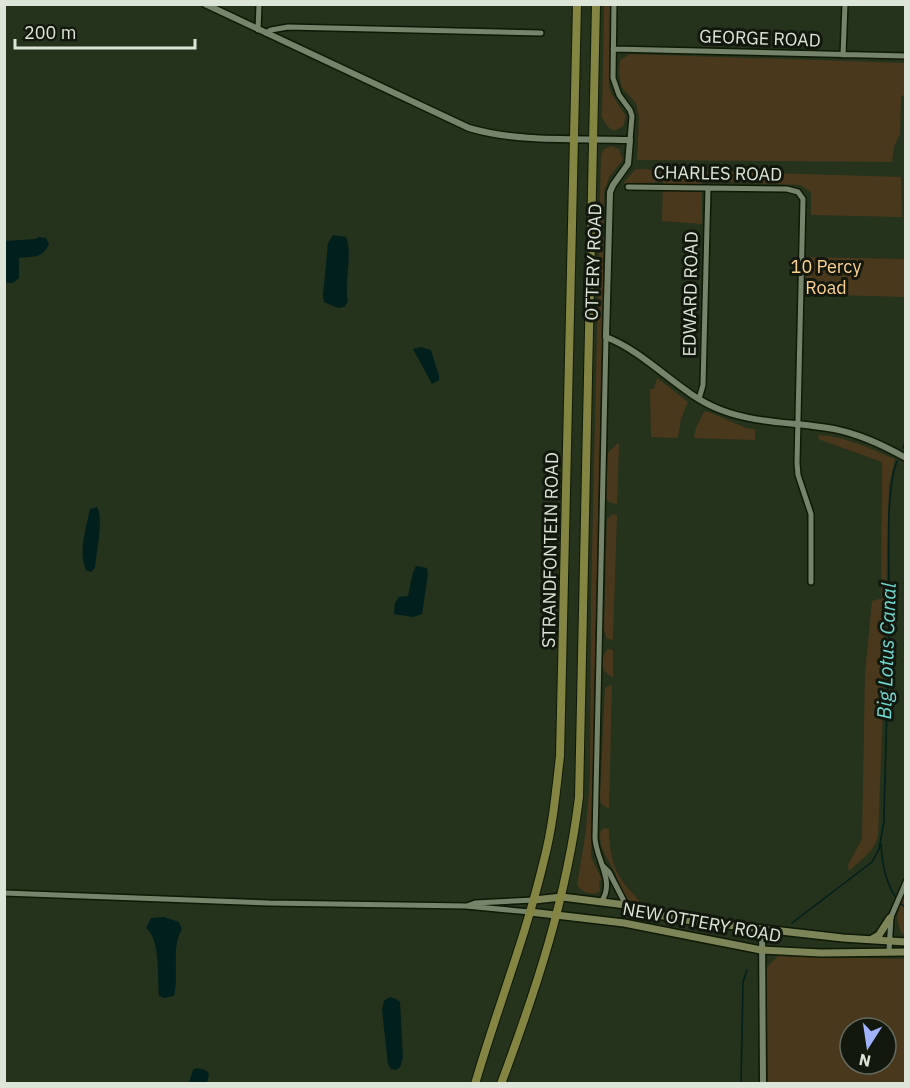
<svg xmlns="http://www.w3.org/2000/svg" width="910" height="1088" font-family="'IBM Plex Sans',sans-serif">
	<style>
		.green { fill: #4a381d; fill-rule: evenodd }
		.water { fill: #001f1d }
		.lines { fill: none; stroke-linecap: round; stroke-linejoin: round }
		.stream { stroke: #001f1d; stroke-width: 1.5 }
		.minor-casing { stroke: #0e1906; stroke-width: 8 }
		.tertiary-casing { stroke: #0e1906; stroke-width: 9 }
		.secondary-casing { stroke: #0e1906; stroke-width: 10 }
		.primary-casing { stroke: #0e1906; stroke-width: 10 }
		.minor { stroke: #76846c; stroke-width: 5 }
		.tertiary { stroke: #76846c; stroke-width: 6 }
		.secondary { stroke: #7d8558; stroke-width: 7 }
		.primary { stroke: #848543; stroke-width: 8 }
		.labels { text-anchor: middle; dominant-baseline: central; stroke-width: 6; stroke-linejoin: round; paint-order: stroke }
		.street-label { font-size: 18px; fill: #dde5d8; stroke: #12180e }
		.park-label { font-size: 18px; fill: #fed18e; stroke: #12180e }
		.water-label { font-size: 20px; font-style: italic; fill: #71dad2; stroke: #12180e }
	</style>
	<rect width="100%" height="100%" fill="#25321c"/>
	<path class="green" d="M 604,5 L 610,5 L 609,87 L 612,95 L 626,116 L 623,126 L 614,131 L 607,126 L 602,117 Z
		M 630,54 L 905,63 L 905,94 L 901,97 L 900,134 L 894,147 L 892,162 L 637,160 L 639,117 L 636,103 L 622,88 L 619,73 L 620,60 Z
		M 611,146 L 619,149 L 623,160 L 610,176 L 604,191 L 603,290 L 591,857 L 602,880 L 599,881 L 600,891 C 593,897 582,892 577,885 L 586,831 L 590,775 L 591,599 L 601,156 L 604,149 Z
		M 636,169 L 901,177 L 902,217 L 811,215 L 811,192 L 800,185 L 702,181 L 702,224 L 662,221 L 663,182 L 625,184 L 624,182 Z
		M 806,257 L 905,259 L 904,297 L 804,294 Z
		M 657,378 L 688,402 L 681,419 L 678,438 L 651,437 L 650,389 L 654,389 Z
		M 704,412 L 709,412 L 746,428 L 755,429 L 755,440 L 694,438 L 696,428 Z
		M 819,435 C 845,436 871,449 895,459 L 889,484 L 886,595 L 881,597 L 882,462 L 818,439 Z
		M 617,444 L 619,444 L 617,504 L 609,502 L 606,498 L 608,453 Z
		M 613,514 L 617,515 L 613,640 L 607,639 L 604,630 L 607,519 Z
		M 887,597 L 878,837 L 871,851 L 849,871 L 848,865 L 862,839 L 865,674 L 872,601 Z
		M 608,649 L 613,650 L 613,677 C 601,673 599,658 608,649 Z
		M 611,685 L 612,685 L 609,809 L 601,804 L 600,798 L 605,688 Z
		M 604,828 L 609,829 C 610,863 615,876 639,900 L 638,903 L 628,900 C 622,892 619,882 615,873 C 607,856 600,852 600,832 Z
		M 905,895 L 905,934 L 902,934 C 894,918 898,910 905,895 Z
		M 778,956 L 905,959 L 905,1083 L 768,1083 L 766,968 ZM 850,1028 L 886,1028 L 886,1064 L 850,1064 Z"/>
	<path class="water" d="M 333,235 L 346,237 C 353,254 344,282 348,302 L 344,307 L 338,308 L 324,302 L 323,295 L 328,243 Z
		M 38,237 L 46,238 L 49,244 C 42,259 33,256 19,258 L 19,278 L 13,283 L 7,283 L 5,281 L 5,241 L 36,239 Z
		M 421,347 L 431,350 L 439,376 L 439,380 L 432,384 L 413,349 Z
		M 97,507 C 104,517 96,555 95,568 L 91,572 L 86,570 C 78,552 86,528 90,509 Z
		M 416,566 L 427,568 L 428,574 L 422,614 L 413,617 L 394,614 L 395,603 L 399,597 L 408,596 L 413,572 Z
		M 164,917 L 179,922 L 182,930 C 171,943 179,979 174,996 L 164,998 L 159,996 C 157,977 161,940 146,928 L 151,918 Z
		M 390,997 L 396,999 L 400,1002 L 403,1058 L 400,1067 L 396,1070 L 391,1069 L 388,1064 L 382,1010 L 384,1001 Z
		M 196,1068 C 202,1069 206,1069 209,1074 L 207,1083 L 189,1083 L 193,1070 Z"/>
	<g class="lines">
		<path class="stream" d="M 903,448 L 906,439
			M 881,844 C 882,863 885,883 897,899
			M 900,903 L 906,908
			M 792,923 L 872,862 L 879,849 L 884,821 C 885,750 889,678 889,607 C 890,567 884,497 897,461
			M 741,1084 L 743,982 L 747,970"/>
		<g class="minor-casing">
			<path id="minor" d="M 614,4 L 613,78 L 619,95 L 630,110 L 632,116 L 630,140
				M 258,30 L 259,4
				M 266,33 L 271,30 L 288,27 L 541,33
				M 613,49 L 906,56
				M 843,55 L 845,4
				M 628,187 L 787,189 L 798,192 L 803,199 L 797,463 L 798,475 L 811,514 L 811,582
				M 699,399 L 703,385 L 708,188
				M 602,865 L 609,872 L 626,905
				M 4,893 L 269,903 L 466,906 L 530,912
				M 601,902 C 616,882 596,860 595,838 L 606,337
				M 467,906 L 475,903 L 534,900
				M 889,951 L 891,917 L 906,882"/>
		</g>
		<g class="tertiary-casing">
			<path id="tertiary" d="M 205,4 L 469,128 C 520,143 577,138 630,140 L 628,164 L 613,185 L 610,192 L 606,337 C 649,354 679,394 721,410 C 757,424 796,422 834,429 C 859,434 883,445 906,458
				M 762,928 L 763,1084"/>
		</g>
		<g class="secondary-casing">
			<path id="secondary" d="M 534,900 L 562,897 L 626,905 L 658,915 L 692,921 L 843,938 L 906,942
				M 530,912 L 624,923 L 761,950 L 821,953 L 906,952
				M 872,939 L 879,935 L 890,918"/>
		</g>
		<g class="primary-casing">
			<path id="primary" d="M 475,1084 C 497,1009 526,936 544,860 C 553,826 556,791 560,756 L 577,4
				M 501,1084 C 536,990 567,897 579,797 L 596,4"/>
		</g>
		<use href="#minor" class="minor"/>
		<use href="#tertiary" class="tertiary"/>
		<use href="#secondary" class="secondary"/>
		<use href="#primary" class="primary"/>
	</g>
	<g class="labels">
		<g class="street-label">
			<text transform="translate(760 38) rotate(2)">GEORGE ROAD</text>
			<text transform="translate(718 173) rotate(1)">CHARLES ROAD</text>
			<text transform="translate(593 262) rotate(-88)">OTTERY ROAD</text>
			<text transform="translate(690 294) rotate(-89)">EDWARD ROAD</text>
			<text transform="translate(550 550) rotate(-89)">STRANDFONTEIN ROAD</text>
			<text transform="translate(702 922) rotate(10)">NEW OTTERY ROAD</text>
		</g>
		<g class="park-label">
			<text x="826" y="266">10 Percy<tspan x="826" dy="21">Road</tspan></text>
		</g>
		<g class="water-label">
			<text transform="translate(886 651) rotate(-88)">Big Lotus Canal</text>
		</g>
	</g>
	<rect width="910" height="1088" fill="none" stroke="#dde5d8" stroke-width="12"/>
	<g transform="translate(868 1046) rotate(192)"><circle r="28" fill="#12180e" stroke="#636a5f" stroke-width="1.5"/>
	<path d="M0-4.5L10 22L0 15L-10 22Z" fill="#a1b3fd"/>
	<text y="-9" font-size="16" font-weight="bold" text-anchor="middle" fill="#dde5d8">N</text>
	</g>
	<path d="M15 39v9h180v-9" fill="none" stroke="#dde5d8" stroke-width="3"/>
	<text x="24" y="39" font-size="18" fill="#dde5d8" stroke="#12180e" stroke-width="4.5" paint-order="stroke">200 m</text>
</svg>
